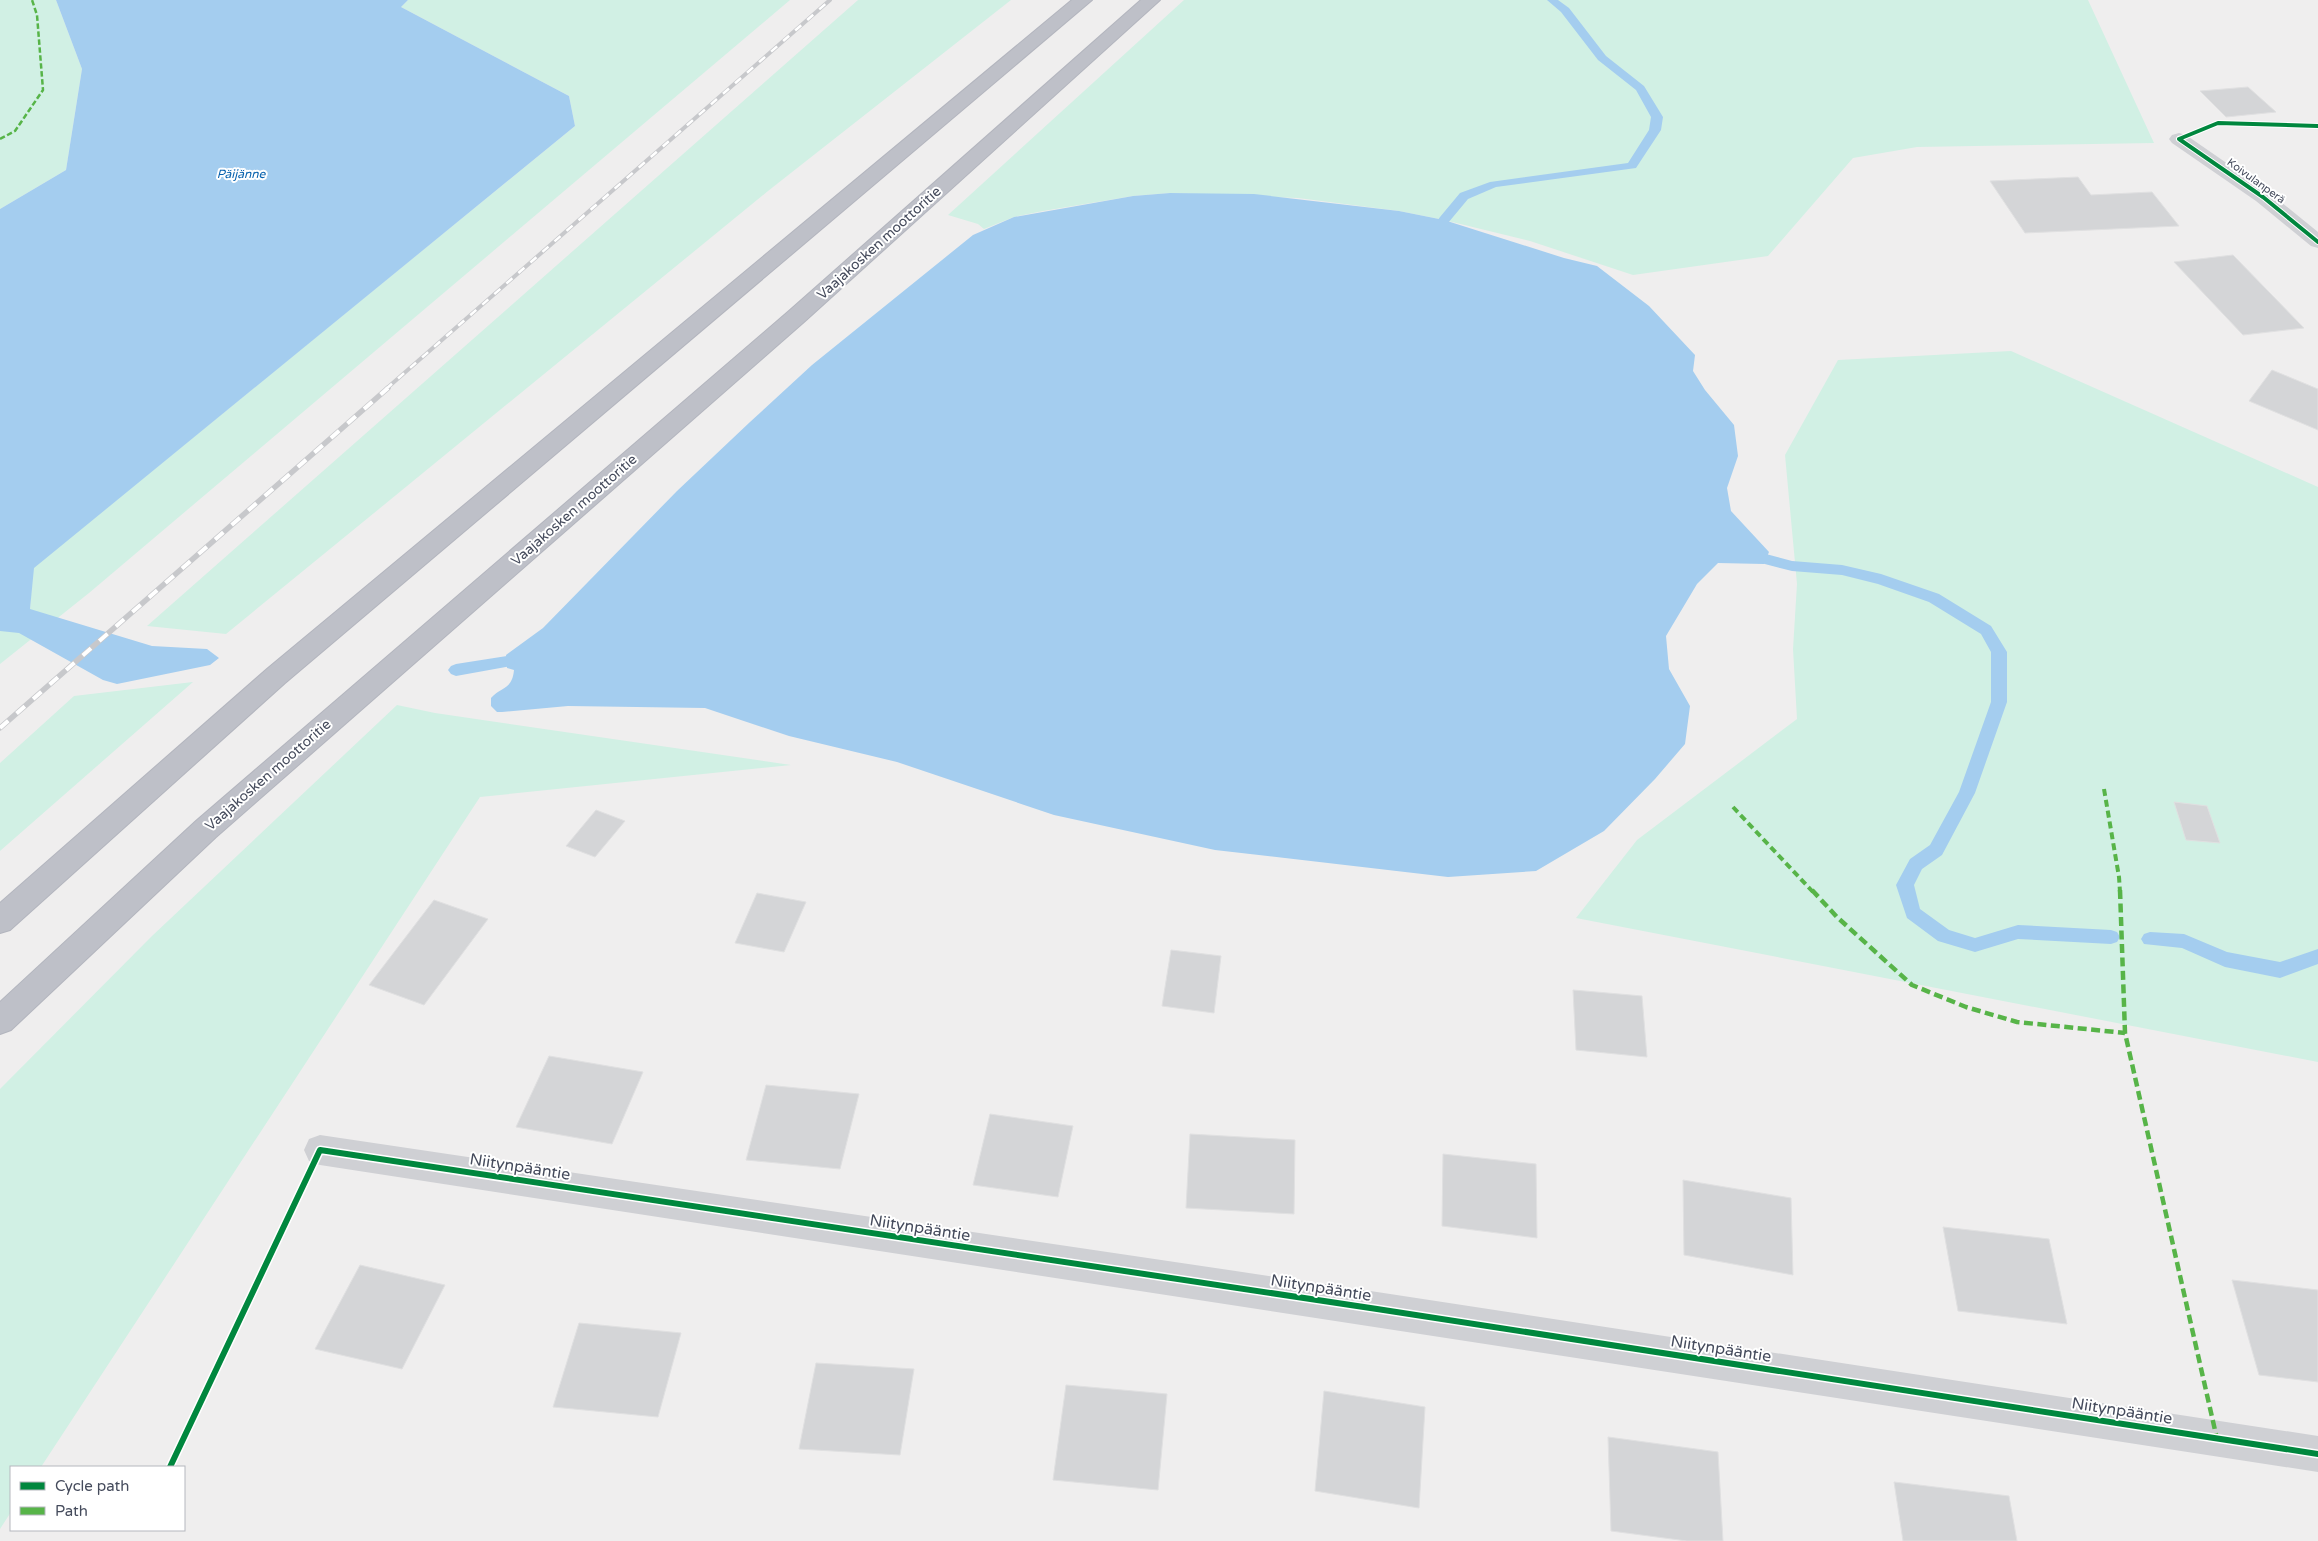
<svg xmlns="http://www.w3.org/2000/svg" width="2318" height="1541" font-family="'Varela Round',sans-serif">
	<style>
		.green { fill: #d1f0e4 }
		.water { fill: #a4cdef }
		.lines { fill: none; stroke-linecap: round; stroke-linejoin: round }
		.stream { fill: #a4cdef; fill-rule: evenodd }
		.building { fill: #d4d5d7; stroke: #e0e0e1 }
		.motorway-casing { stroke: #b3b5be; stroke-width: 2 }
		.minor { fill: #cfd0d4; fill-rule: evenodd }
		.motorway { fill: #bec0c8; fill-rule: evenodd }
		.rail-far1-casing { stroke: #c7c8cb; stroke-width: 4 }
		.rail-casing { stroke: #c7c8cb; stroke-width: 5.5 }
		.rail-far1 { stroke: #fff; stroke-width: 2.5; stroke-dasharray: 8; stroke-linecap: butt }
		.rail { stroke: #fff; stroke-width: 4; stroke-dasharray: 11; stroke-linecap: butt }
		.quiet-far2 { stroke: #57b448; stroke-width: 2.5; stroke-dasharray: 5.5 2.5; stroke-linecap: butt }
		.quiet-far1 { stroke: #57b448; stroke-width: 4; stroke-dasharray: 7 4; stroke-linecap: butt }
		.quiet { stroke: #57b448; stroke-width: 4.5; stroke-dasharray: 9 4.5; stroke-linecap: butt }
		.cycleway-far1-casing { stroke: #fff; stroke-width: 6 }
		.cycleway-casing { stroke: #fff; stroke-width: 9 }
		.cycleway-far1 { stroke: #00873e; stroke-width: 4 }
		.cycleway { stroke: #00873e; stroke-width: 6 }
		.labels { text-anchor: middle; dominant-baseline: central; stroke-width: 4; stroke-linejoin: round; paint-order: stroke }
		.far-street-label { font-size: 11px; fill: #454b5c; stroke: #fff }
		.far-water-label { font-size: 12px; font-style: italic; fill: #0661ae; stroke: #fff }
		.street-label { font-size: 14px; fill: #454b5c; stroke: #fff }
		.near-street-label { font-size: 16px; fill: #454b5c; stroke: #fff }
	</style>
	<rect width="100%" height="100%" fill="#efeeee"/>
	<path class="green" d="M 0,0 L 56,0 L 82,69 L 66,170 L 0,209 Z
		M 408,0 L 790,0 L 89,593 L 0,664 L 0,627 L 30,609 L 33,568 L 575,126 L 569,96 L 401,7 Z
		M 858,0 L 1011,0 L 768,191 L 226,634 L 147,626 Z
		M 1184,0 L 2088,0 L 2154,143 L 1917,147 L 1853,158 L 1768,256 L 1633,275 L 1530,241 L 1444,220 L 1399,211 L 1298,198 L 1170,193 L 1133,196 L 1043,211 L 1014,217 L 984,229 L 978,224 L 948,215 Z
		M 2011,351 L 2318,487 L 2318,1062 L 1576,918 L 1637,840 L 1797,719 L 1793,649 L 1797,584 L 1785,455 L 1838,360 Z
		M 193,682 L 0,851 L 0,763 L 74,696 Z
		M 397,705 L 435,713 L 791,765 L 480,797 L 41,1467 L 11,1467 L 11,1512 L 0,1529 L 0,1089 L 152,936 Z"/>
	<path class="water" d="M 56,0 L 408,0 L 401,7 L 569,96 L 575,126 L 34,568 L 30,609 L 152,646 L 207,649 L 219,658 L 210,665 L 117,684 L 103,680 L 19,633 L 0,631 L 0,209 L 66,170 L 82,69 Z
		M 1170,193 L 1254,194 L 1399,211 L 1444,220 L 1564,258 L 1597,266 L 1649,306 L 1695,355 L 1693,371 L 1705,390 L 1734,425 L 1738,456 L 1727,488 L 1731,511 L 1769,552 L 1764,564 L 1718,563 L 1697,584 L 1666,636 L 1669,669 L 1690,706 L 1685,744 L 1655,779 L 1604,831 L 1536,871 L 1448,877 L 1215,850 L 1054,815 L 897,762 L 789,736 L 705,708 L 568,706 L 502,712 L 497,712 L 491,706 L 491,698 C 502,686 512,690 514,670 L 507,668 L 506,655 L 543,628 L 677,491 L 750,422 L 812,365 L 973,235 L 1014,217 L 1133,196 Z"/>
	<g class="lines">
		<path class="stream" d="M 1547,0 L 1558,0 L 1569,8 L 1606,56 L 1644,86 L 1663,117 L 1661,130 L 1636,168 L 1496,187 L 1468,199 L 1448,223 L 1440,223 L 1438,220 L 1440,217 L 1460,193 L 1490,182 L 1628,163 L 1649,130 L 1651,117 L 1636,90 L 1598,60 L 1561,12 Z
			M 1766,554 L 1792,561 L 1842,565 L 1881,574 L 1939,594 L 1991,626 L 2007,652 L 2007,702 L 1975,793 L 1942,855 L 1922,869 L 1914,885 L 1920,909 L 1949,930 L 1975,938 L 2018,925 L 2111,930 L 2117,932 L 2120,937 L 2117,942 L 2111,944 L 2018,939 L 1975,952 L 1938,941 L 1907,918 L 1896,885 L 1910,859 L 1930,845 L 1959,792 L 1991,702 L 1991,652 L 1981,634 L 1929,602 L 1878,584 L 1842,575 L 1792,571 L 1761,563 L 1759,559 L 1761,555 Z
			M 507,656 L 512,658 L 515,662 L 512,666 L 456,676 L 451,674 L 448,670 L 451,666 L 456,664 Z
			M 2150,932 L 2184,934 L 2227,952 L 2280,962 L 2318,949 L 2318,964 L 2280,978 L 2225,967 L 2182,948 L 2144,944 L 2141,939 L 2144,934 Z"/>
	</g>
	<path class="building" d="M 2248,87 L 2276,112 L 2226,117 L 2200,91 Z
		M 2078,177 L 2091,195 L 2152,192 L 2179,226 L 2025,233 L 1990,181 Z
		M 2233,255 L 2304,328 L 2243,335 L 2174,262 Z
		M 2272,370 L 2318,389 L 2318,430 L 2249,401 Z
		M 2174,802 L 2207,806 L 2220,843 L 2186,840 Z
		M 596,810 L 625,821 L 595,857 L 566,846 Z
		M 757,893 L 806,902 L 784,952 L 735,943 Z
		M 434,900 L 488,919 L 424,1005 L 369,985 Z
		M 1171,950 L 1221,956 L 1214,1013 L 1162,1006 Z
		M 1573,990 L 1642,996 L 1647,1057 L 1576,1050 Z
		M 549,1056 L 643,1072 L 612,1144 L 516,1127 Z
		M 766,1085 L 859,1094 L 840,1169 L 746,1160 Z
		M 990,1114 L 1073,1126 L 1058,1197 L 973,1185 Z
		M 1190,1134 L 1295,1140 L 1294,1214 L 1186,1208 Z
		M 1443,1154 L 1536,1164 L 1537,1238 L 1442,1226 Z
		M 1683,1180 L 1791,1198 L 1793,1275 L 1684,1255 Z
		M 1943,1227 L 2049,1239 L 2067,1324 L 1958,1311 Z
		M 360,1265 L 445,1285 L 402,1369 L 315,1349 Z
		M 2232,1280 L 2318,1290 L 2318,1382 L 2259,1375 Z
		M 579,1323 L 681,1333 L 658,1417 L 553,1407 Z
		M 816,1363 L 914,1369 L 900,1455 L 799,1449 Z
		M 1066,1385 L 1167,1394 L 1158,1490 L 1053,1480 Z
		M 1324,1391 L 1425,1407 L 1419,1508 L 1315,1491 Z
		M 1608,1437 L 1718,1452 L 1723,1541 L 1687,1541 L 1611,1531 Z
		M 1894,1482 L 2009,1496 L 2017,1541 L 1903,1541 Z"/>
	<g class="lines">
		<g class="motorway-casing">
			<path id="motorway" d="M 1072,0 L 1092,0 L 285,683 L 10,930 L 0,933 L 0,903 L 267,669 Z
				M 1141,0 L 1160,0 L 805,321 L 216,837 L 11,1030 L 0,1034 L 0,1002 L 196,821 L 789,311 Z"/>
		</g>
		<path class="minor" d="M 2179,133 L 2186,135 L 2270,193 L 2318,232 L 2318,248 L 2311,246 L 2256,201 L 2172,143 L 2169,139 L 2172,135 Z
			M 320,1135 L 1377,1292 L 2318,1436 L 2318,1472 L 320,1165 L 309,1161 L 304,1150 L 309,1139 Z"/>
		<use href="#motorway" class="motorway"/>
		<g class="rail-far1-casing">
			<path id="rail-far1" d="M 386,389 L 830,0"/>
		</g>
		<g class="rail-casing">
			<path id="rail" d="M 0,728 L 388,388"/>
		</g>
		<use href="#rail-far1" class="rail-far1"/>
		<use href="#rail" class="rail"/>
		<path class="quiet-far2" d="M 0,139 L 15,131 L 43,90 L 37,15 L 32,0"/>
		<path class="quiet-far1" d="M 2104,789 L 2119,877 L 2120,892
			M 1733,807 L 1813,892"/>
		<path class="quiet" d="M 1812,890 L 1837,917 L 1912,985 L 1966,1007 L 2017,1022 L 2125,1033
			M 2120,890 L 2125,1033 L 2217,1439"/>
		<g class="cycleway-far1-casing">
			<path id="cycleway-far1" d="M 2179,139 L 2263,197 L 2318,242
				M 2179,139 L 2218,123 L 2318,126"/>
		</g>
		<g class="cycleway-casing">
			<path id="cycleway" d="M 170,1467 L 320,1150 L 1377,1309 L 2318,1454"/>
		</g>
		<use href="#cycleway-far1" class="cycleway-far1"/>
		<use href="#cycleway" class="cycleway"/>
	</g>
	<g class="labels">
		<g class="far-street-label">
			<text transform="translate(2256 181) rotate(36)">Koivulanperä</text>
		</g>
		<g class="far-water-label">
			<text x="241" y="174">Päijänne</text>
		</g>
		<g class="street-label">
			<text transform="translate(879 243) rotate(-42)">Vaajakosken moottoritie</text>
			<text transform="translate(574 510) rotate(-41)">Vaajakosken moottoritie</text>
			<text transform="translate(268 775) rotate(-41)">Vaajakosken moottoritie</text>
		</g>
		<g class="near-street-label">
			<text transform="translate(520 1167) rotate(9)">Niitynpääntie</text>
			<text transform="translate(920 1228) rotate(9)">Niitynpääntie</text>
			<text transform="translate(1321 1288) rotate(9)">Niitynpääntie</text>
			<text transform="translate(1721 1349) rotate(9)">Niitynpääntie</text>
			<text transform="translate(2122 1411) rotate(9)">Niitynpääntie</text>
		</g>
	</g>
	<rect x="10" y="1466" width="175" height="65" fill="#ffffff" stroke="#b5b7be"/>
	<rect x="20" y="1482" width="25" height="8" fill="#00873e" stroke="#b5b7be"/>
	<text x="55" y="1491" font-size="15" fill="#454b5c">Cycle path</text>
	<rect x="20" y="1507" width="25" height="8" fill="#57b448" stroke="#b5b7be"/>
	<text x="55" y="1516" font-size="15" fill="#454b5c">Path</text>
</svg>
